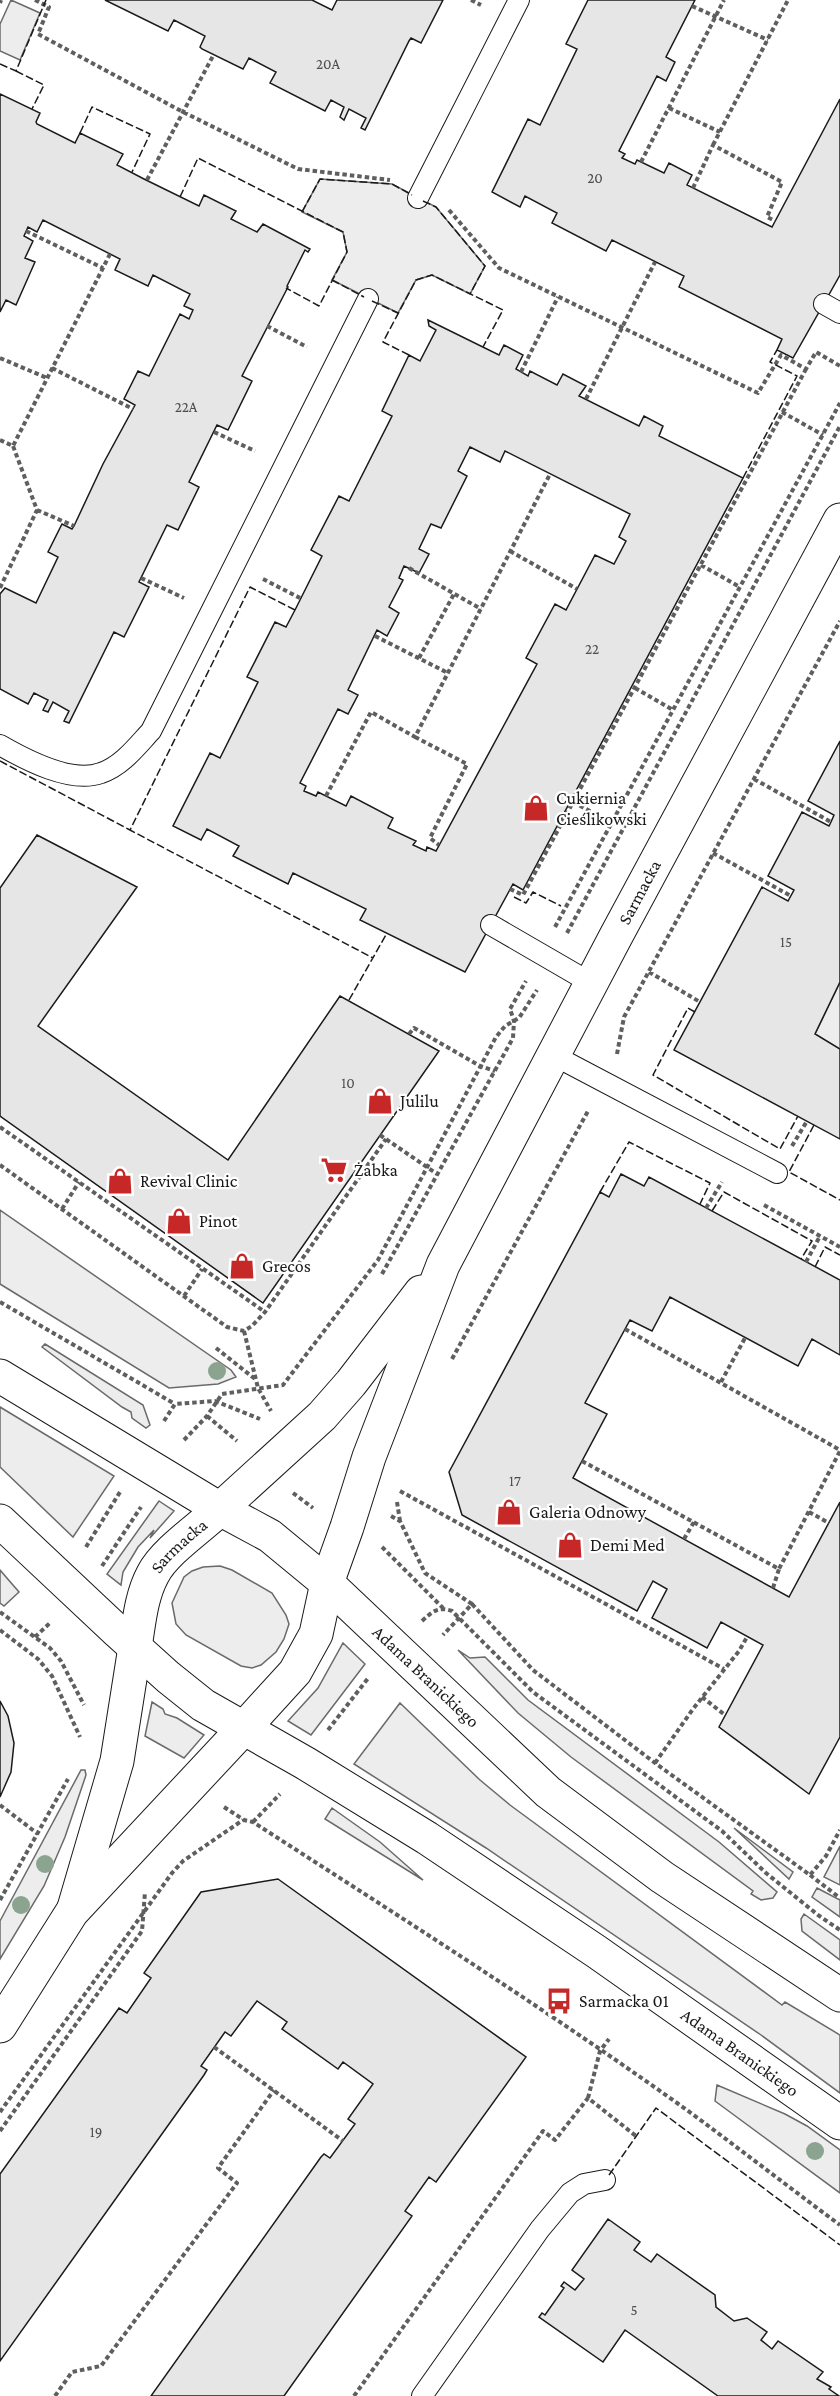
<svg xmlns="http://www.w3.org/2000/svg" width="840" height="2396" font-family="'Crimson Pro',serif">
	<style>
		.built { fill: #ededed; stroke: #6a6a6a; stroke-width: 1.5 }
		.building { fill: #e6e6e6; stroke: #1a1a1a; stroke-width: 1.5; fill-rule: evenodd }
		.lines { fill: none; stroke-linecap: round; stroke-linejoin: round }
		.lane-casing { stroke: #1a1a1a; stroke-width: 22 }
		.street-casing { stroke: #1a1a1a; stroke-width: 35 }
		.secondary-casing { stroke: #1a1a1a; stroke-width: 35 }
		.path { stroke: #5f5f5f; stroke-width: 4; stroke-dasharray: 4.5 3; stroke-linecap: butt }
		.lane { stroke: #fff; stroke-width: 20 }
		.street { stroke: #fff; stroke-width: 33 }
		.secondary { stroke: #fff; stroke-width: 33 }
		.fence { stroke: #1a1a1a; stroke-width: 1.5; stroke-dasharray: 8 3; stroke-linecap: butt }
		.tree { fill: #8aa48f }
		.labels { text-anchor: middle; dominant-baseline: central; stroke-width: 4.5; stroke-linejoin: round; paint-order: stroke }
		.number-label { font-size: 15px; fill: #4d4d4d }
		.poi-label { font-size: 18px; fill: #1a1a1a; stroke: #fff; text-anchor: start }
		.street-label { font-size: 18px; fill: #1a1a1a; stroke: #fff }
	</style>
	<rect width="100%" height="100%" fill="#fff"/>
	<path class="built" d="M 11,0 L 40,13 L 20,60 L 0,51 L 0,24 Z
		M 320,179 L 392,184 L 436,207 L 485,266 L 470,294 L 432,275 L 416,280 L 398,313 L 332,280 L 347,252 L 343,232 L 302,212 Z
		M 840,982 L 840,1049 L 815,1034 Z
		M 0,1210 L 231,1370 L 236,1377 L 218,1384 L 169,1388 L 0,1284 Z
		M 45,1344 L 143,1405 L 150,1425 L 146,1428 L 132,1418 L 131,1412 L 122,1407 L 42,1347 Z
		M 0,1407 L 114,1476 L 73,1537 L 0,1467 Z
		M 159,1501 L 174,1511 L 150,1538 L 154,1530 L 138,1547 L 123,1572 L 121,1585 L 107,1574 Z
		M 220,1566 L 232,1570 L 272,1593 L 286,1615 L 289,1624 L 284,1639 L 276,1652 L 261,1665 L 252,1668 L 241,1666 L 186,1635 L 176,1624 L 172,1603 L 184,1577 L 192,1571 L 203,1567 Z
		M 0,1570 L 19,1592 L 4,1606 L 0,1603 Z
		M 343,1643 L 365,1664 L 311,1735 L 288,1721 L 318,1688 Z
		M 458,1650 L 470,1658 L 485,1657 L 528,1700 L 719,1842 L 777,1892 L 773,1898 L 761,1900 L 751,1894 L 753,1891 L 571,1757 L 518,1713 Z
		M 152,1702 L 163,1709 L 165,1714 L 177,1718 L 204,1735 L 184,1758 L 145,1736 Z
		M 400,1703 L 480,1780 L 510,1805 L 782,2005 L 785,2002 L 840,2035 L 840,2093 L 761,2035 L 486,1848 L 354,1764 Z
		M 81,1770 L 85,1770 L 86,1775 L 65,1837 L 44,1886 L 0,1959 L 0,1921 Z
		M 332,1808 L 380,1842 L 423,1880 L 325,1819 Z
		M 734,1828 L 793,1872 L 789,1879 Z
		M 840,1846 L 840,1885 L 824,1877 Z
		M 817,1888 L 840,1900 L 840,1917 L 812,1897 Z
		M 804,1914 L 840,1940 L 840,1960 L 802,1931 L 801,1919 Z
		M 717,2085 L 785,2114 L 807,2126 L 840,2150 L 840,2193 L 715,2101 Z"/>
	<path class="building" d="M 105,0 L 312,0 L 332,10 L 337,0 L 443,0 L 421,43 L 411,38 L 409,41 L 365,130 L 361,128 L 366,118 L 349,109 L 344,120 L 340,117 L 344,107 L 331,100 L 325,111 L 270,83 L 276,72 L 249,58 L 243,69 L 202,49 L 200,47 L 205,36 L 174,20 L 168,31 Z
		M 588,0 L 695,0 L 666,57 L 675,62 L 666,81 L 657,76 L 619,151 L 625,154 L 622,158 L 635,164 L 637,160 L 664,173 L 669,163 L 692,175 L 687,185 L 772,227 L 840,99 L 840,275 L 793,358 L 777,350 L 782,339 L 679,287 L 684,276 L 612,240 L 606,251 L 552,223 L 557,213 L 525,196 L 520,207 L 492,192 L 528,119 L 540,125 L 577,49 L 566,44 Z
		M 0,94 L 40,113 L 36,122 L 37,124 L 75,143 L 80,133 L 123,154 L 117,165 L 144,179 L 199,206 L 204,195 L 236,211 L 231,219 L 257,232 L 263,224 L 310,249 L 308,252 L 305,250 L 287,286 L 288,287 L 242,376 L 252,381 L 228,430 L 217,425 L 189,482 L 199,487 L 178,530 L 167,525 L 139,582 L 149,587 L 124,637 L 114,632 L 69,723 L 64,721 L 69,711 L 53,702 L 48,712 L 43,710 L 48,700 L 34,693 L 28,704 L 0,689 L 0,594 L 5,588 L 36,603 L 58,557 L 48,552 L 62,524 L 72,529 L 74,526 L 103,464 L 135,405 L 124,399 L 138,371 L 149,376 L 180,314 L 189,319 L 193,310 L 184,306 L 190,294 L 153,275 L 148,286 L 115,270 L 120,259 L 43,220 L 37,232 L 28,227 L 24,236 L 33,241 L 25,258 L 35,262 L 16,305 L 6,300 L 0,312 Z
		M 428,320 L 499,355 L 504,345 L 523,355 L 516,369 L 528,376 L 530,371 L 557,385 L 563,374 L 586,386 L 579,396 L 639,426 L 644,416 L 663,426 L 659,436 L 743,478 L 523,890 L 513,884 L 465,972 L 360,920 L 366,909 L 293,873 L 288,884 L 233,856 L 239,846 L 207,829 L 201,840 L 173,826 L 210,753 L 220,758 L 258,682 L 247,677 L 275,622 L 286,627 L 295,610 L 322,556 L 311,550 L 339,496 L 349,501 L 392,416 L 382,411 L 409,355 L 420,361 L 436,330 L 429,326 ZM 470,447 L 500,462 L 505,451 L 630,514 L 619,537 L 626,541 L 614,564 L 595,555 L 566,610 L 555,604 L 526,658 L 537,664 L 436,851 L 427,847 L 426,851 L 413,845 L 416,841 L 388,828 L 393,818 L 351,796 L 346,806 L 318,792 L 316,796 L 304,791 L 306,786 L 300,783 L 338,709 L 348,714 L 358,695 L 348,690 L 377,630 L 387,636 L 399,613 L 389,607 L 403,580 L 399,578 L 404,566 L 419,573 L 429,554 L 419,549 L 431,524 L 441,528 L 467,476 L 458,471 Z
		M 840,741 L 840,982 L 815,1034 L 840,1049 L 840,1139 L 674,1050 L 762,887 L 788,901 L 794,890 L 768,876 L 802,812 L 829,826 L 831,822 L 834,815 L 808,801 Z
		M 37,835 L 137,887 L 38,1026 L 228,1160 L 340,996 L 439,1051 L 263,1303 L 0,1116 L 0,888 Z
		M 621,1174 L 644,1186 L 649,1177 L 840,1280 L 840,1355 L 812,1339 L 798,1366 L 670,1297 L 652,1331 L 630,1320 L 585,1403 L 607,1414 L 573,1478 L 789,1597 L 840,1502 L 840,1737 L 809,1794 L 719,1727 L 763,1645 L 721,1622 L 707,1648 L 652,1618 L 667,1589 L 653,1581 L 637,1611 L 462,1515 L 449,1472 L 600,1192 L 609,1197 Z
		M 0,1701 L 8,1716 L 14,1743 L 11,1772 L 0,1797 Z
		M 278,1879 L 526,2057 L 436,2182 L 429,2177 L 405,2211 L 412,2216 L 284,2396 L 151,2396 L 321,2157 L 324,2154 L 330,2158 L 355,2124 L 348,2119 L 373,2084 L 343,2062 L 338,2069 L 282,2029 L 287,2022 L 257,2001 L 231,2036 L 225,2032 L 201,2066 L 207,2070 L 204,2075 L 0,2361 L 0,2174 L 119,2008 L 127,2013 L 151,1978 L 144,1973 L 201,1892 Z
		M 608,2219 L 640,2242 L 634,2250 L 651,2262 L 657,2254 L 715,2295 L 716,2307 L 734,2321 L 747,2318 L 767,2332 L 761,2340 L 772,2349 L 778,2341 L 823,2372 L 817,2379 L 831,2387 L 829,2389 L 839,2396 L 718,2396 L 625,2330 L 603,2362 L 539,2317 L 542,2313 L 545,2315 L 564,2288 L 561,2286 L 564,2282 L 575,2290 L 584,2279 L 572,2270 Z"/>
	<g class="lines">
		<g class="lane-casing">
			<path id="lane" d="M 418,198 L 519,0
				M 824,304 L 840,313
				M 0,745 C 26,760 71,784 101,773 C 122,766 137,746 151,731 L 368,299
				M 491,925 L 591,983
				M 553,1055 L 777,1173
				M 422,2396 L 540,2229 L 570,2193 L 584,2184 L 605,2180"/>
		</g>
		<g class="street-casing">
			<g id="street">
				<path d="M 220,1509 L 322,1416 L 351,1383 L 421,1292"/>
				<path id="s1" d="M 327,1583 L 347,1527 L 369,1457 L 443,1265 L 616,936 L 840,520"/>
				<path d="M 74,1908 L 117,1761 L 135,1647"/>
				<path d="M 0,2026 L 72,1912 L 244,1728"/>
			</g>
		</g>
		<g class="secondary-casing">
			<g id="secondary">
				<path id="s2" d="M 0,1376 L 220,1509 L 270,1536 L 327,1583 L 548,1792 L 662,1877 L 840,1995"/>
				<path id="s3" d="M 0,1521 L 117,1631 L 168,1677 L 203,1705 L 305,1763 L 427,1838 L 597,1952 L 840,2123"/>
				<path id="s4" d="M 135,1647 C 139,1623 141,1596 153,1574 C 165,1551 200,1528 220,1509"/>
				<path d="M 244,1728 L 295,1672 L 316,1634 L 327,1583"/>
			</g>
		</g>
		<path class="path" d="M 35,0 L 49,7 L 38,34 L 183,112 L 298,169 L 390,180
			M 471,0 L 481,5
			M 0,3 L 1,0
			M 692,6 L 768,40
			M 669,108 L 720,132
			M 713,145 L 788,0
			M 641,162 L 724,0
			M 147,180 L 214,54
			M 693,188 L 713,145 L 782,182 L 767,217 L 775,221
			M 449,210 L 499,268 L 758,393 L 781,355 L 806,369 L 816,352 L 840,366
			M 26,231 L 103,268
			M 267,326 L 307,347
			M 0,358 L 47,378
			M 52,368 L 133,409
			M 521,372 L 558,297
			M 586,399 L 655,262
			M 782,412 L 823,435
			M 214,432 L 255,451
			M 0,440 L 13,446 L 110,254
			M 37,510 L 74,526
			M 510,551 L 577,589
			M 701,565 L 740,587
			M 409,568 L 481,609
			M 141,578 L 184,598
			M 263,579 L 300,598
			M 0,588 L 37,510 L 13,446
			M 375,636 L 448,673
			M 419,658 L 454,594
			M 635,688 L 673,710
			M 415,737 L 467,764 L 430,838 L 439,845
			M 754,779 L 831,822
			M 326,796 L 371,712 L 415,737 L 550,474
			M 573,802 L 612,823
			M 713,853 L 791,896
			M 510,889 L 523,895 L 806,369
			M 555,927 L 840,403
			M 567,933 L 840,426
			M 649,972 L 700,1002
			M 409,1034 L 414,1028 L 480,1066 L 495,1071
			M 617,1054 L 624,1017 L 840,621
			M 0,1127 L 265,1312
			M 380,1135 L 437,1174
			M 792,1146 L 807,1121
			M 0,1165 L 227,1327 L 244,1331 L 252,1326 L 265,1312 L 386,1139
			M 764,1205 L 840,1247
			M 706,1208 L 722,1182
			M 62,1209 L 79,1182
			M 806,1262 L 820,1236
			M 382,1274 L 513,1038 L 514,1021 L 510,1009 L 526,981
			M 184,1296 L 202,1269
			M 0,1302 L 175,1404
			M 625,1329 L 840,1450
			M 244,1331 L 258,1388 L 271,1411
			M 216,1348 L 255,1379
			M 452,1359 L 588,1111
			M 721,1382 L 745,1338
			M 207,1416 L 237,1441
			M 164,1421 L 175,1404 L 215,1401 L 260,1419
			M 184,1440 L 207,1416 L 222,1394 L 283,1385 L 378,1260 L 496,1037 L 505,1026 L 519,1018 L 537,990
			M 582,1461 L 779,1569 L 840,1451
			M 400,1491 L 724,1669
			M 293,1493 L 313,1508
			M 397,1502 L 400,1521
			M 809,1512 L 829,1523
			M 391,1516 L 400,1521 L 425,1573 L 472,1604 L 443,1635
			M 684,1539 L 694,1522
			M 86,1547 L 120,1492
			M 382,1547 L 443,1608
			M 102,1566 L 141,1507
			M 773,1588 L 779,1569
			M 472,1604 L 533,1670 L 655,1763 L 810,1875 L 826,1856 L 840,1830
			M 0,1612 L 50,1648 L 61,1661 L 84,1705
			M 422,1621 C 432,1612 438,1606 452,1611 L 533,1692 L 722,1831 L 766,1873 L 818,1915 L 840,1930
			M 0,1630 L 38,1659 L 52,1676 L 80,1737
			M 35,1637 L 51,1622
			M 702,1697 L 725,1715
			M 328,1730 L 369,1677
			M 655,1763 L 693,1709 L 739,1651 L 747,1637
			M 0,1805 L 38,1834
			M 224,1807 L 244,1820 L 253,1822 C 400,1917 549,2011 691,2113 C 741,2150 790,2188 840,2225
			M 253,1822 L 280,1794
			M 810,1875 L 840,1898
			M 0,1900 L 68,1779
			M 214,2047 L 343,2141
			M 588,2098 L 600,2051 L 609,2039
			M 0,2112 L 172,1873 L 183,1861 L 243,1820
			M 0,2131 L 142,1931 L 145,1892
			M 55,2396 L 72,2372 L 101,2366 L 237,2183 L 218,2168 L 274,2090
			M 354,2396 L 543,2131 L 555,2140 L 588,2098 L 636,2136"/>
		<use href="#lane" class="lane"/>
		<use href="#street" class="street"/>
		<use href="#secondary" class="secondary"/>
		<path class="fence" d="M 0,64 L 16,71 L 46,0
			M 16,71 L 44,85 L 32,109
			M 80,133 L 92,107 L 150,134 L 132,172
			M 180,197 L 198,158 L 343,232 L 347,252 L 319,306 L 286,288
			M 423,201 L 436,207 L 485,266 L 470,294
			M 302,212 L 320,179 L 392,184 L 412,195
			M 332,280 L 364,297
			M 372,301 L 398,313
			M 409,355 L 383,342 L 416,280 L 432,275 L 503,310 L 483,347
			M 743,478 L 797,376 L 770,362 L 777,350
			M 295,610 L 250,587 L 130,830 L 373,958
			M 0,761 L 130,830
			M 514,897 L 526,903 L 533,892 L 561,906
			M 349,1000 L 387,933
			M 695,1012 L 688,1008 L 653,1075 L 780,1149 L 798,1116
			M 814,1125 L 789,1172 L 840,1200
			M 600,1192 L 629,1142 L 710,1183 L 700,1204
			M 712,1211 L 724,1192 L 812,1241 L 801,1259
			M 815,1267 L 825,1247 L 840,1255
			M 609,2175 L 656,2108 L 840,2245"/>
	</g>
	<g class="tree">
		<circle cx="217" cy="1371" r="9"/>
		<circle cx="45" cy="1864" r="9"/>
		<circle cx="21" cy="1905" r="9"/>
		<circle cx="815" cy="2151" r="9"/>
	</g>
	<defs>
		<g id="shop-bare" transform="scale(2.07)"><path d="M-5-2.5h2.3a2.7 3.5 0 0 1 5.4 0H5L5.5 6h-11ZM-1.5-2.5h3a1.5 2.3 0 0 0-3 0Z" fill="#c62828" stroke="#fff" stroke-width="2.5" paint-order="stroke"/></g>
		<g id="supermarket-bare" transform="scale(2.07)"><path d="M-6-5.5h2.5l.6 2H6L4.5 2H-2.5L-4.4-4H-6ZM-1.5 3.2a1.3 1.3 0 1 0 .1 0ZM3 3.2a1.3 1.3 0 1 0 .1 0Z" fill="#c62828" stroke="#fff" stroke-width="2.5" paint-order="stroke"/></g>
		<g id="bus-bare" transform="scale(2.07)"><path d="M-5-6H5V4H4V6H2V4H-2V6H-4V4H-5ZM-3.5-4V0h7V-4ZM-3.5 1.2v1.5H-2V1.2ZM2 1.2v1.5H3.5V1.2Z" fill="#c62828" stroke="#fff" stroke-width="2.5" paint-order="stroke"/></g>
	</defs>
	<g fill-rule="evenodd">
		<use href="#shop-bare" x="536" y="808"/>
		<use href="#shop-bare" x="380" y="1101"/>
		<use href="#supermarket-bare" x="334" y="1170"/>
		<use href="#shop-bare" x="120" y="1181"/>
		<use href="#shop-bare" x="179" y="1221"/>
		<use href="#shop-bare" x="242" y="1266"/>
		<use href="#shop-bare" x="509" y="1512"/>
		<use href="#shop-bare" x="570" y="1545"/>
		<use href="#bus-bare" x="559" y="2001"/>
	</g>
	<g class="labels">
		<g class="number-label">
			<text x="328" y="64">20A</text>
			<text x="595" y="178">20</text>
			<text x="186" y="407">22A</text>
			<text x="592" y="649">22</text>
			<text x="786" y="942">15</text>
			<text x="348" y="1083">10</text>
			<text x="515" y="1481">17</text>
			<text x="96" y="2132">19</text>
			<text x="634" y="2310">5</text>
		</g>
		<g class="poi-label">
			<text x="556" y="798">Cukiernia<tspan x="556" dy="21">Cieślikowski</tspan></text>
			<text x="400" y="1101">Julilu</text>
			<text x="354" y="1170">Żabka</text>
			<text x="140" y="1181">Revival Clinic</text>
			<text x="199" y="1221">Pinot</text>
			<text x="262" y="1266">Grecos</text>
			<text x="529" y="1512">Galeria Odnowy</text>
			<text x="590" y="1545">Demi Med</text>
			<text x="579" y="2001">Sarmacka 01</text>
		</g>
		<g class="street-label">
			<text stroke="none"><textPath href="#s1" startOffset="760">Sarmacka</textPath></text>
			<text stroke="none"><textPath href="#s4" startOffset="114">Sarmacka</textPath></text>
			<text stroke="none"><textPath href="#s2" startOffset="524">Adama Branickiego</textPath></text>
			<text stroke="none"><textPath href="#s3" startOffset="914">Adama Branickiego</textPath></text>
		</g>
	</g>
</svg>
